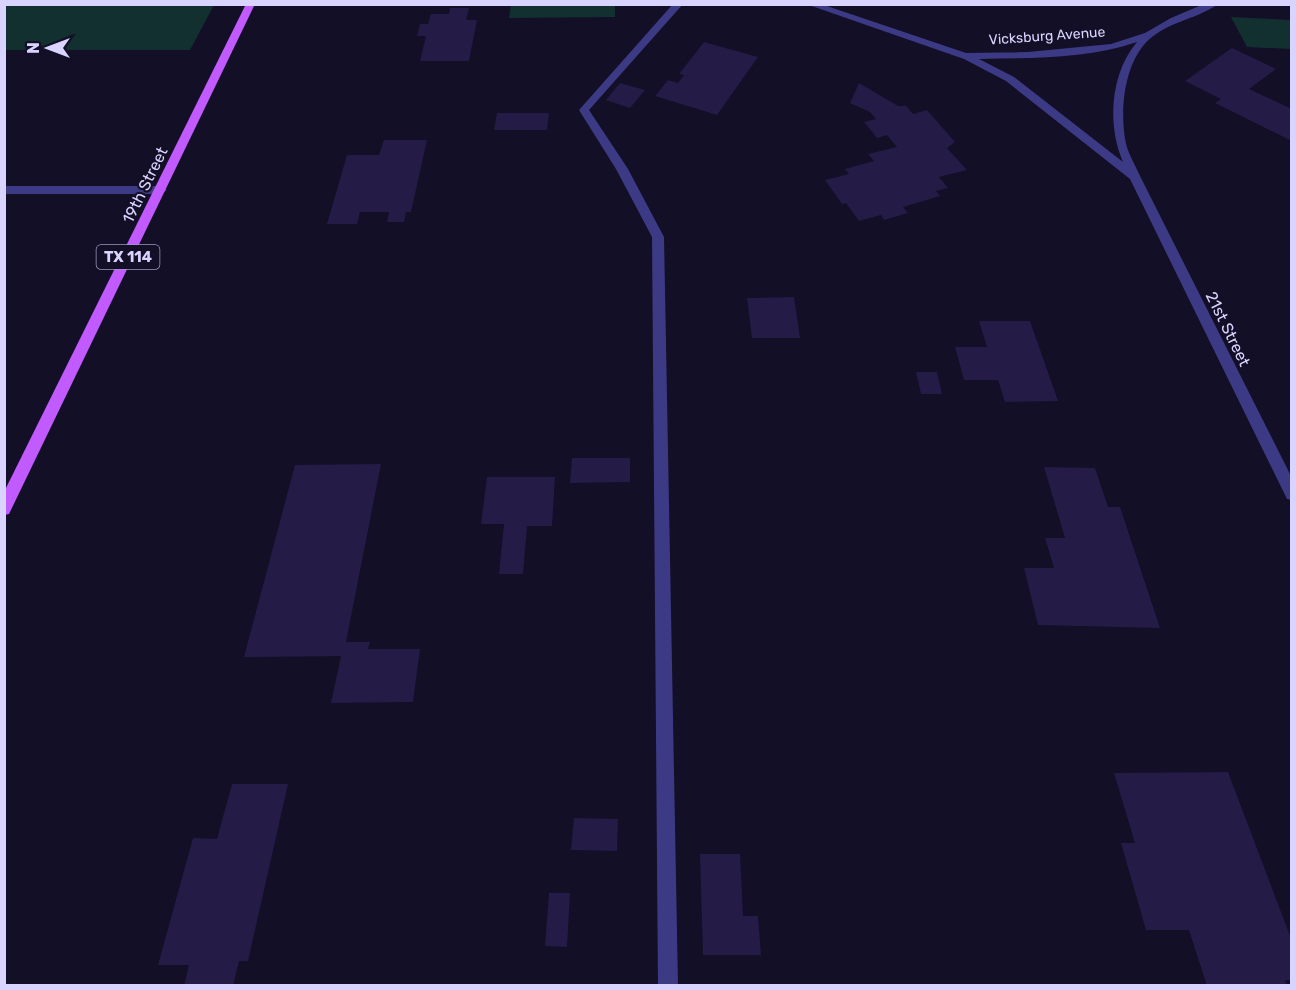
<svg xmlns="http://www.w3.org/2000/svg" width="1296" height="990" font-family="Rubik,sans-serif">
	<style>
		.green { fill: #12302f }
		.building { fill: #241b47 }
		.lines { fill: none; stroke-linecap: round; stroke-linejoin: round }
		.minor { fill: #3d3a85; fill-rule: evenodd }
		.major { fill: #c25bff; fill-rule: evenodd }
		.labels { text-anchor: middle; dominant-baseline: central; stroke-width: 4.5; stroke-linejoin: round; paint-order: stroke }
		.far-street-label { font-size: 14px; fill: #d9d4ff; stroke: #130f26 }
		.shield { fill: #130f26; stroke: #9e99be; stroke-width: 1.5 }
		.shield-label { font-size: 15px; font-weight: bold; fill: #d9d4ff }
		.street-label { font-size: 16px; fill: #d9d4ff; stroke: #130f26 }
	</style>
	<rect width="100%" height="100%" fill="#130f26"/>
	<path class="green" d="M 5,4 L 214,4 L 214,5 L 190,50 L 5,50 Z
		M 511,5 L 615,5 L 615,17 L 509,18 Z
		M 1231,17 L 1291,20 L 1291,49 L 1247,47 Z"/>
	<path class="building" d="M 450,8 L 469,8 L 466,20 L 477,20 L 469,61 L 420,61 L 426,36 L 417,36 L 420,24 L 428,24 L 431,14 L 449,14 Z
		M 704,42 L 758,57 L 717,115 L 655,96 L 668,80 L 678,83 L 684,75 L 679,74 Z
		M 1232,48 L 1276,69 L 1249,89 L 1292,109 L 1292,141 L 1215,103 L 1221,99 L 1185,81 Z
		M 620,83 L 645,90 L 630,108 L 606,100 Z
		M 859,83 L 898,106 L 906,106 L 913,114 L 927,110 L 955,142 L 947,148 L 967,170 L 939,177 L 948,188 L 936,191 L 940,196 L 903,207 L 908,213 L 884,220 L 881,215 L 859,221 L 846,203 L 842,204 L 825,180 L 849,174 L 845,169 L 874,161 L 868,154 L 897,147 L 887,135 L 877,138 L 864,122 L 876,119 L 870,112 L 850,103 Z
		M 497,113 L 549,113 L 547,130 L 494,130 Z
		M 384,140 L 427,140 L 411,212 L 406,212 L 404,222 L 387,222 L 389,212 L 360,212 L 357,224 L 327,224 L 347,155 L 379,155 Z
		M 794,297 L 800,338 L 752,338 L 747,298 Z
		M 979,321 L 1030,321 L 1058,401 L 1005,402 L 998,380 L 964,380 L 955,347 L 987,347 Z
		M 916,372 L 937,372 L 942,394 L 921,394 Z
		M 572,458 L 630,458 L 630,482 L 570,483 Z
		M 381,464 L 346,642 L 370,642 L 368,649 L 420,649 L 413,702 L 331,703 L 341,656 L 244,657 L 295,465 Z
		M 1044,467 L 1095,468 L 1108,507 L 1120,507 L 1160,628 L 1038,625 L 1024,568 L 1054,568 L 1045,538 L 1065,538 Z
		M 487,477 L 555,477 L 552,526 L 527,526 L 523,574 L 499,574 L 504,524 L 481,524 Z
		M 1228,772 L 1292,941 L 1292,980 L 1285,980 L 1287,986 L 1207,986 L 1189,930 L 1146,930 L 1121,843 L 1135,843 L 1114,773 Z
		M 232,784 L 288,784 L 248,961 L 239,961 L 233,986 L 184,986 L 189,965 L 158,965 L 193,838 L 217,839 Z
		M 574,818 L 618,819 L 617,851 L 571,850 Z
		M 700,854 L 740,854 L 743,916 L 758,916 L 761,955 L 703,955 Z
		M 549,893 L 570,893 L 567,947 L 545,946 Z"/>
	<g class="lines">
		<path class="minor" d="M 673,4 L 683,4 L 589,110 L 628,169 L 664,237 L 678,986 L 658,986 L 652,237 L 616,169 L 579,110 Z
			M 806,4 L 821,4 L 966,53 L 1028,52 L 1111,44 L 1145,33 L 1171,18 L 1204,4 L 1218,4 C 1199,18 1172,21 1152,37 C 1124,59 1119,111 1126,144 C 1129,155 1136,167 1141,178 L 1292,478 L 1292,500 L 1287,499 L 1130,179 L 1006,81 L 964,59 ZM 1137,42 C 1110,74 1107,125 1123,162 L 1014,77 L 979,59 C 1031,58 1087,59 1137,42 Z
			M 4,186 L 161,186 L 167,190 L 161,194 L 4,194 Z"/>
		<path class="major" d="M 246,4 L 255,4 L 9,514 L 4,515 L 4,492 Z"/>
	</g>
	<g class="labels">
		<g class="far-street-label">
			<text transform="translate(1047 36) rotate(-4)">Vicksburg Avenue</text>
		</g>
		<rect class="shield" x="96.5" y="245" width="63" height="24" rx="4.5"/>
		<g class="shield-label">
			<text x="128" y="257">TX 114</text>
		</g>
		<g class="street-label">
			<text transform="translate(145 185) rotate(-64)">19th Street</text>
			<text transform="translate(1228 329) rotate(64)">21st Street</text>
		</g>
	</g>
	<rect width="1296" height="990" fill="none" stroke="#d9d4ff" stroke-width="12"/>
	<g transform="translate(48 48) rotate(270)" stroke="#130f26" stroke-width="4.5" paint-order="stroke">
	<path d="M0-4.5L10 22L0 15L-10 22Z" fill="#d9d4ff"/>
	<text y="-9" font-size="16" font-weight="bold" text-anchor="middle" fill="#d9d4ff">N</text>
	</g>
</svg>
